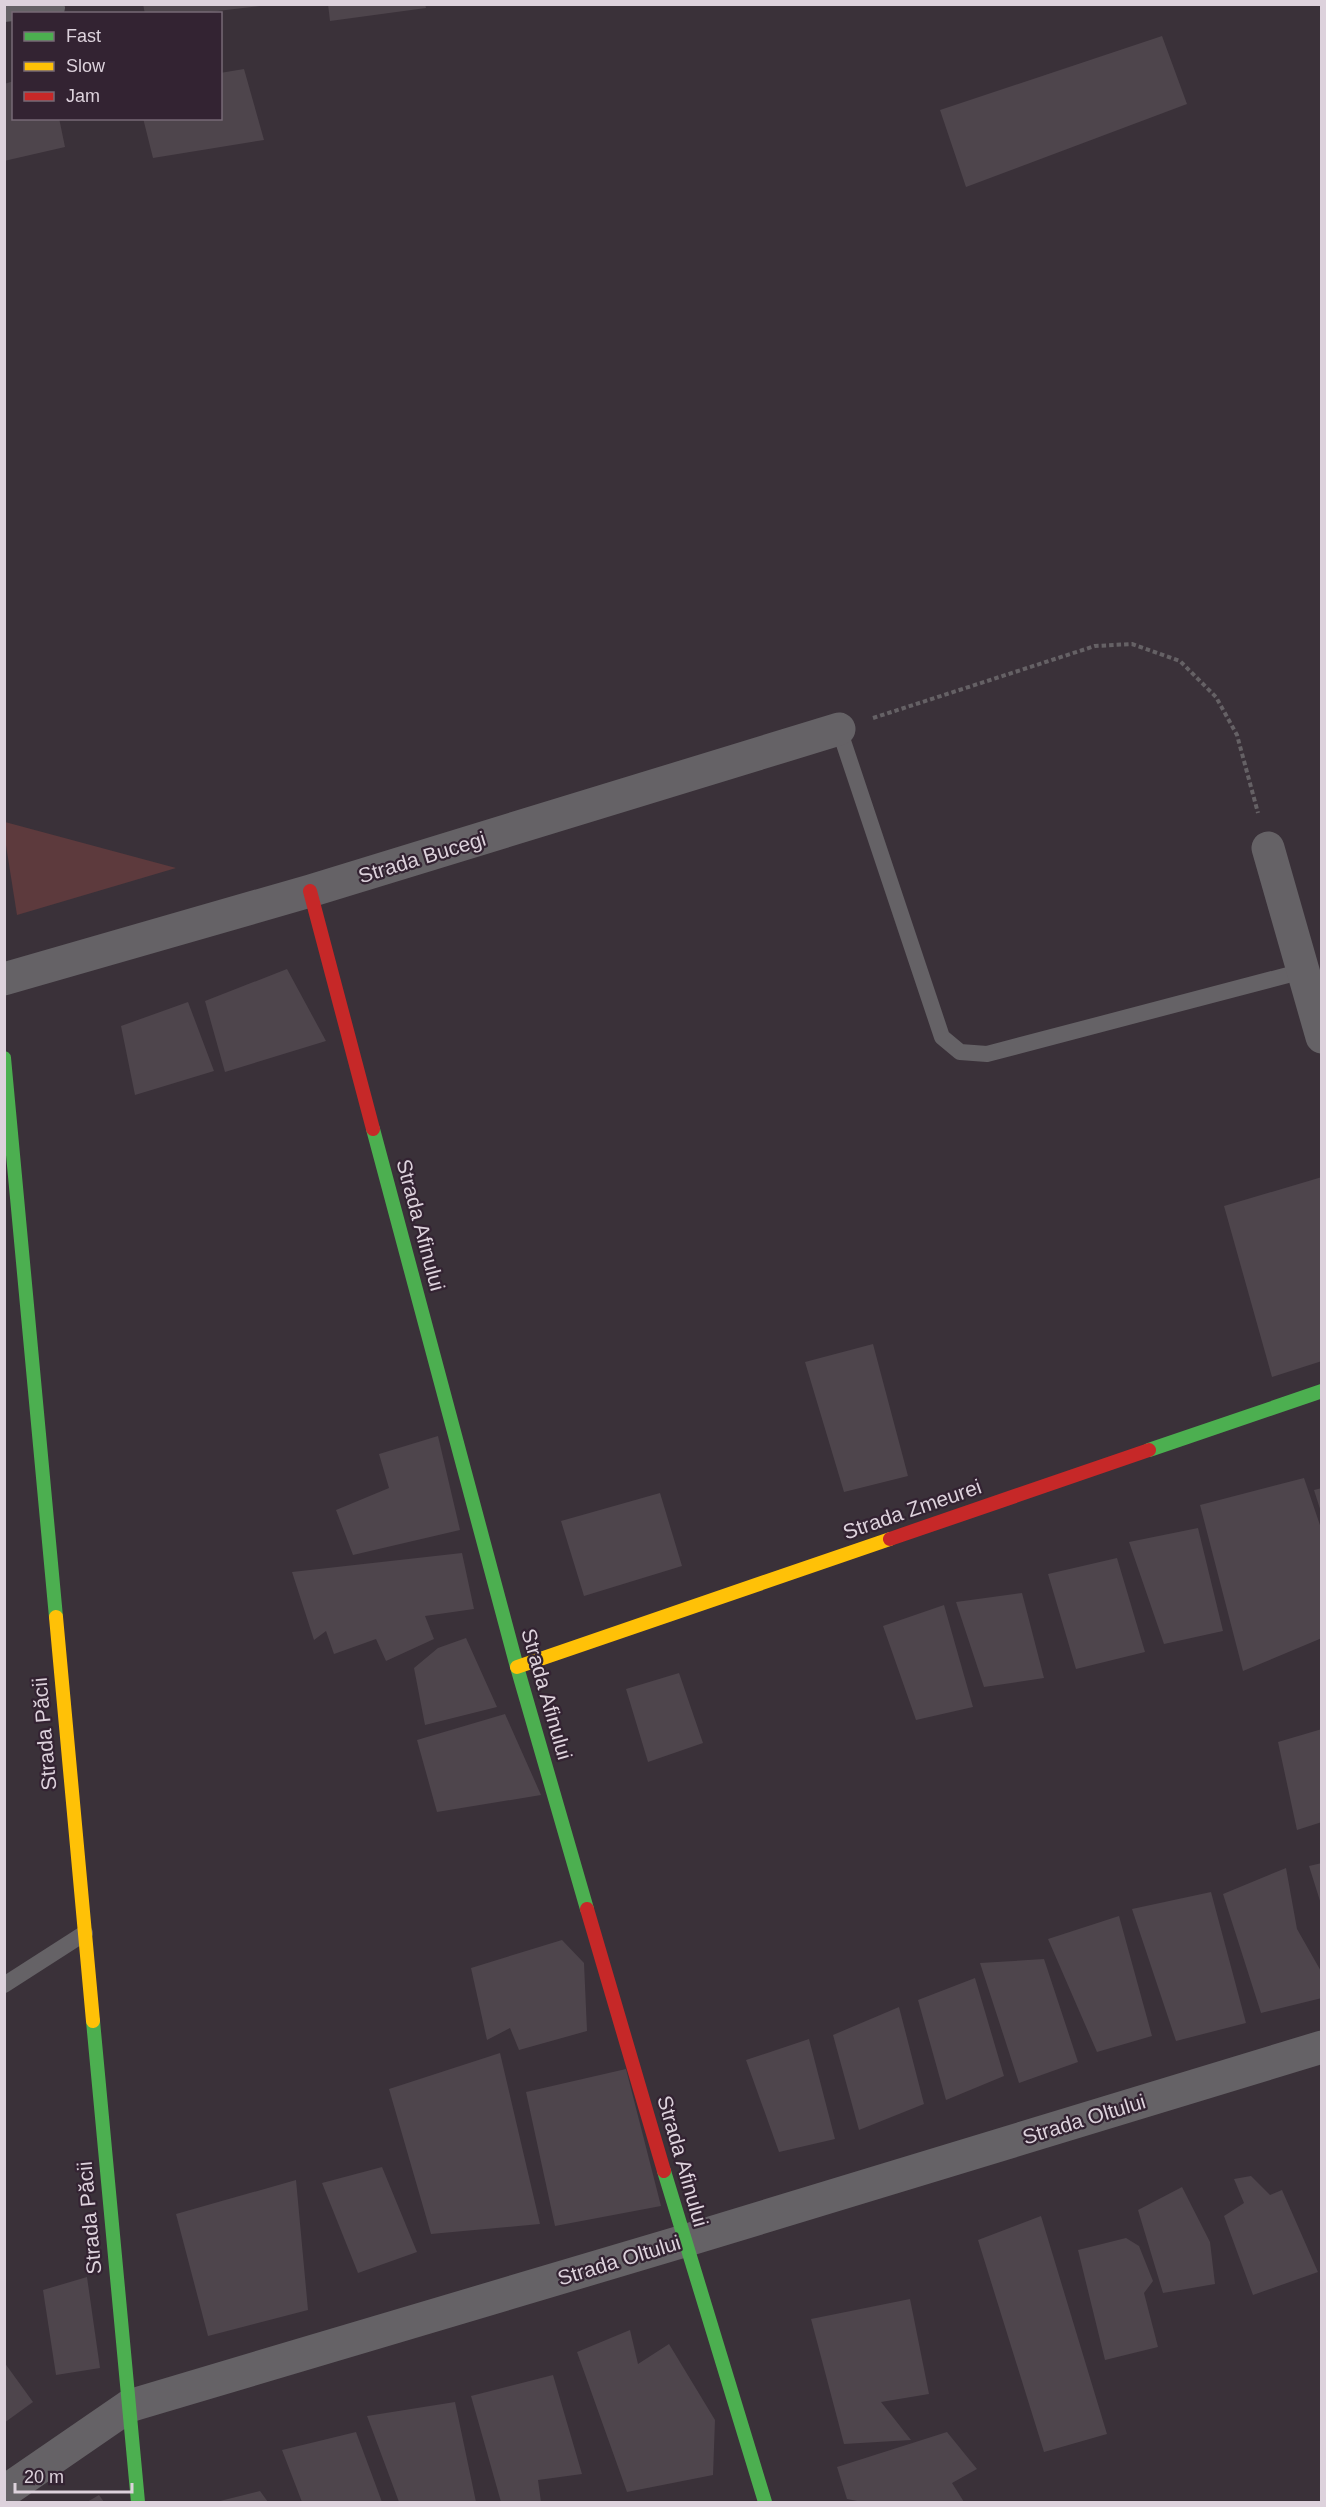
<svg xmlns="http://www.w3.org/2000/svg" width="1326" height="2507" font-family="Helvetica,sans-serif">
	<style>
		.green { fill: #5d3a3d }
		.building { fill: #4e454c }
		.lines { fill: none; stroke-linecap: round; stroke-linejoin: round }
		.path { stroke: #656165; stroke-width: 4; stroke-dasharray: 4.5 3; stroke-linecap: butt }
		.lane { stroke: #656266; stroke-width: 16 }
		.street { stroke: #656266; stroke-width: 33 }
		.fast { stroke: #4caf50; stroke-width: 14 }
		.slow { stroke: #ffc107; stroke-width: 14 }
		.jam { stroke: #c62828; stroke-width: 14 }
		.labels { text-anchor: middle; dominant-baseline: central; stroke-width: 4.5; stroke-linejoin: round; paint-order: stroke }
		.street-label { font-size: 21px; fill: #ddd2dc; stroke: #332332 }
	</style>
	<rect width="100%" height="100%" fill="#3a3139"/>
	<path class="green" d="M 5,822 L 176,868 L 17,915 L 5,839 Z"/>
	<path class="building" d="M 143,4 L 260,4 L 260,6 L 192,14 L 145,14 Z
		M 328,4 L 425,4 L 426,8 L 330,21 Z
		M 1162,36 L 1187,104 L 966,187 L 940,110 Z
		M 244,69 L 264,140 L 153,158 L 143,118 L 220,118 L 220,73 Z
		M 14,81 L 14,118 L 59,118 L 65,147 L 4,161 L 4,84 Z
		M 287,969 L 326,1041 L 225,1072 L 205,1001 Z
		M 188,1002 L 214,1071 L 135,1095 L 121,1026 Z
		M 1322,1177 L 1322,1361 L 1272,1377 L 1224,1206 Z
		M 873,1344 L 908,1476 L 844,1492 L 805,1362 Z
		M 438,1436 L 460,1530 L 353,1555 L 336,1510 L 389,1488 L 379,1454 Z
		M 1304,1478 L 1322,1531 L 1322,1638 L 1243,1671 L 1200,1505 Z
		M 1322,1488 L 1322,1512 L 1321,1512 L 1314,1490 Z
		M 660,1493 L 682,1566 L 584,1596 L 561,1521 Z
		M 1198,1528 L 1223,1631 L 1164,1644 L 1129,1542 Z
		M 462,1553 L 474,1609 L 425,1616 L 434,1639 L 386,1661 L 376,1639 L 334,1654 L 326,1631 L 314,1640 L 292,1572 Z
		M 1117,1558 L 1145,1652 L 1076,1669 L 1048,1574 Z
		M 1022,1593 L 1044,1678 L 984,1687 L 956,1602 Z
		M 944,1605 L 973,1707 L 916,1720 L 883,1626 Z
		M 466,1638 L 497,1707 L 425,1725 L 414,1668 L 438,1648 Z
		M 679,1673 L 703,1743 L 648,1762 L 626,1689 Z
		M 505,1714 L 541,1795 L 437,1812 L 417,1740 Z
		M 1322,1729 L 1322,1822 L 1297,1830 L 1278,1742 Z
		M 1322,1863 L 1322,1904 L 1321,1904 L 1309,1866 Z
		M 1286,1868 L 1297,1929 L 1322,1973 L 1322,1998 L 1261,2013 L 1223,1894 Z
		M 1211,1892 L 1246,2023 L 1176,2041 L 1132,1909 Z
		M 1119,1916 L 1152,2036 L 1097,2052 L 1048,1939 Z
		M 562,1940 L 584,1963 L 587,2031 L 519,2050 L 510,2028 L 487,2040 L 471,1968 Z
		M 1044,1959 L 1078,2062 L 1019,2083 L 980,1963 Z
		M 975,1978 L 1004,2076 L 946,2100 L 918,2000 Z
		M 899,2007 L 924,2104 L 859,2130 L 833,2035 Z
		M 809,2039 L 835,2139 L 779,2152 L 746,2060 Z
		M 500,2053 L 540,2224 L 431,2234 L 389,2089 Z
		M 626,2069 L 661,2206 L 555,2226 L 526,2092 Z
		M 382,2167 L 417,2252 L 358,2273 L 322,2183 Z
		M 1251,2176 L 1270,2195 L 1282,2190 L 1318,2272 L 1253,2295 L 1224,2216 L 1244,2203 L 1234,2179 Z
		M 296,2180 L 308,2310 L 208,2336 L 176,2214 Z
		M 1182,2187 L 1210,2242 L 1215,2284 L 1163,2293 L 1138,2210 Z
		M 1041,2216 L 1107,2434 L 1044,2452 L 978,2240 Z
		M 1126,2238 L 1139,2246 L 1153,2281 L 1144,2293 L 1158,2347 L 1105,2360 L 1078,2250 Z
		M 87,2277 L 100,2368 L 56,2375 L 43,2290 Z
		M 910,2299 L 929,2394 L 881,2402 L 911,2440 L 844,2444 L 811,2319 Z
		M 630,2330 L 638,2364 L 669,2344 L 715,2420 L 713,2475 L 627,2492 L 577,2352 Z
		M 4,2362 L 33,2402 L 4,2423 Z
		M 553,2375 L 582,2474 L 538,2480 L 541,2502 L 501,2502 L 471,2396 Z
		M 455,2402 L 476,2502 L 399,2502 L 367,2416 Z
		M 356,2432 L 382,2502 L 302,2502 L 282,2450 Z
		M 947,2432 L 977,2469 L 952,2483 L 964,2502 L 862,2502 L 847,2499 L 837,2467 Z
		M 260,2491 L 268,2502 L 216,2502 Z
		M 99,2495 L 104,2502 L 87,2502 Z"/>
	<g class="lines">
		<path class="path" d="M 873,718 L 1095,646 L 1132,644 L 1180,661 L 1216,697 L 1237,735 L 1258,813"/>
		<path class="lane" d="M 4,14 L 57,8
			M 839,729 L 942,1037 L 960,1052 L 987,1054 L 1303,971
			M 4,1985 L 85,1933"/>
		<path class="street" d="M 1268,848 L 1322,1037
			M 4,979 L 310,891 L 839,729
			M 4,2492 L 129,2406 L 684,2241 L 1322,2047"/>
		<path class="fast" d="M 4,1058 L 56,1617
			M 373,1129 L 517,1667 L 587,1909
			M 1149,1450 L 1322,1391
			M 93,2021 L 138,2502
			M 664,2171 L 765,2502"/>
		<path class="slow" d="M 56,1617 L 93,2021
			M 517,1667 L 890,1539"/>
		<path class="jam" d="M 310,891 L 373,1129
			M 890,1539 L 1149,1450
			M 587,1909 L 664,2171"/>
	</g>
	<g class="labels">
		<g class="street-label">
			<text transform="translate(422 857) rotate(-17)">Strada Bucegi</text>
			<text transform="translate(421 1225) rotate(75)">Strada Afinului</text>
			<text transform="translate(912 1509) rotate(-19)">Strada Zmeurei</text>
			<text transform="translate(547 1694) rotate(74)">Strada Afinului</text>
			<text transform="translate(44 1734) rotate(-95)">Strada Păcii</text>
			<text transform="translate(1084 2119) rotate(-17)">Strada Oltului</text>
			<text transform="translate(683 2161) rotate(74)">Strada Afinului</text>
			<text transform="translate(89 2218) rotate(-95)">Strada Păcii</text>
			<text transform="translate(619 2260) rotate(-17)">Strada Oltului</text>
		</g>
	</g>
	<rect width="1326" height="2507" fill="none" stroke="#ddd2dc" stroke-width="12"/>
	<rect x="12" y="12" width="210" height="108" fill="#332332" stroke="#776976" stroke-width="1.5"/>
	<rect x="24" y="32" width="30" height="9" fill="#4caf50" stroke="#776976" stroke-width="1.5"/>
	<text x="66" y="42" font-size="18" fill="#ddd2dc">Fast</text>
	<rect x="24" y="62" width="30" height="9" fill="#ffc107" stroke="#776976" stroke-width="1.5"/>
	<text x="66" y="72" font-size="18" fill="#ddd2dc">Slow</text>
	<rect x="24" y="92" width="30" height="9" fill="#c62828" stroke="#776976" stroke-width="1.5"/>
	<text x="66" y="102" font-size="18" fill="#ddd2dc">Jam</text>
	<path d="M15 2483v9h117v-9" fill="none" stroke="#ddd2dc" stroke-width="3"/>
	<text x="24" y="2483" font-size="18" fill="#ddd2dc" stroke="#332332" stroke-width="4.5" paint-order="stroke">20 m</text>
</svg>
